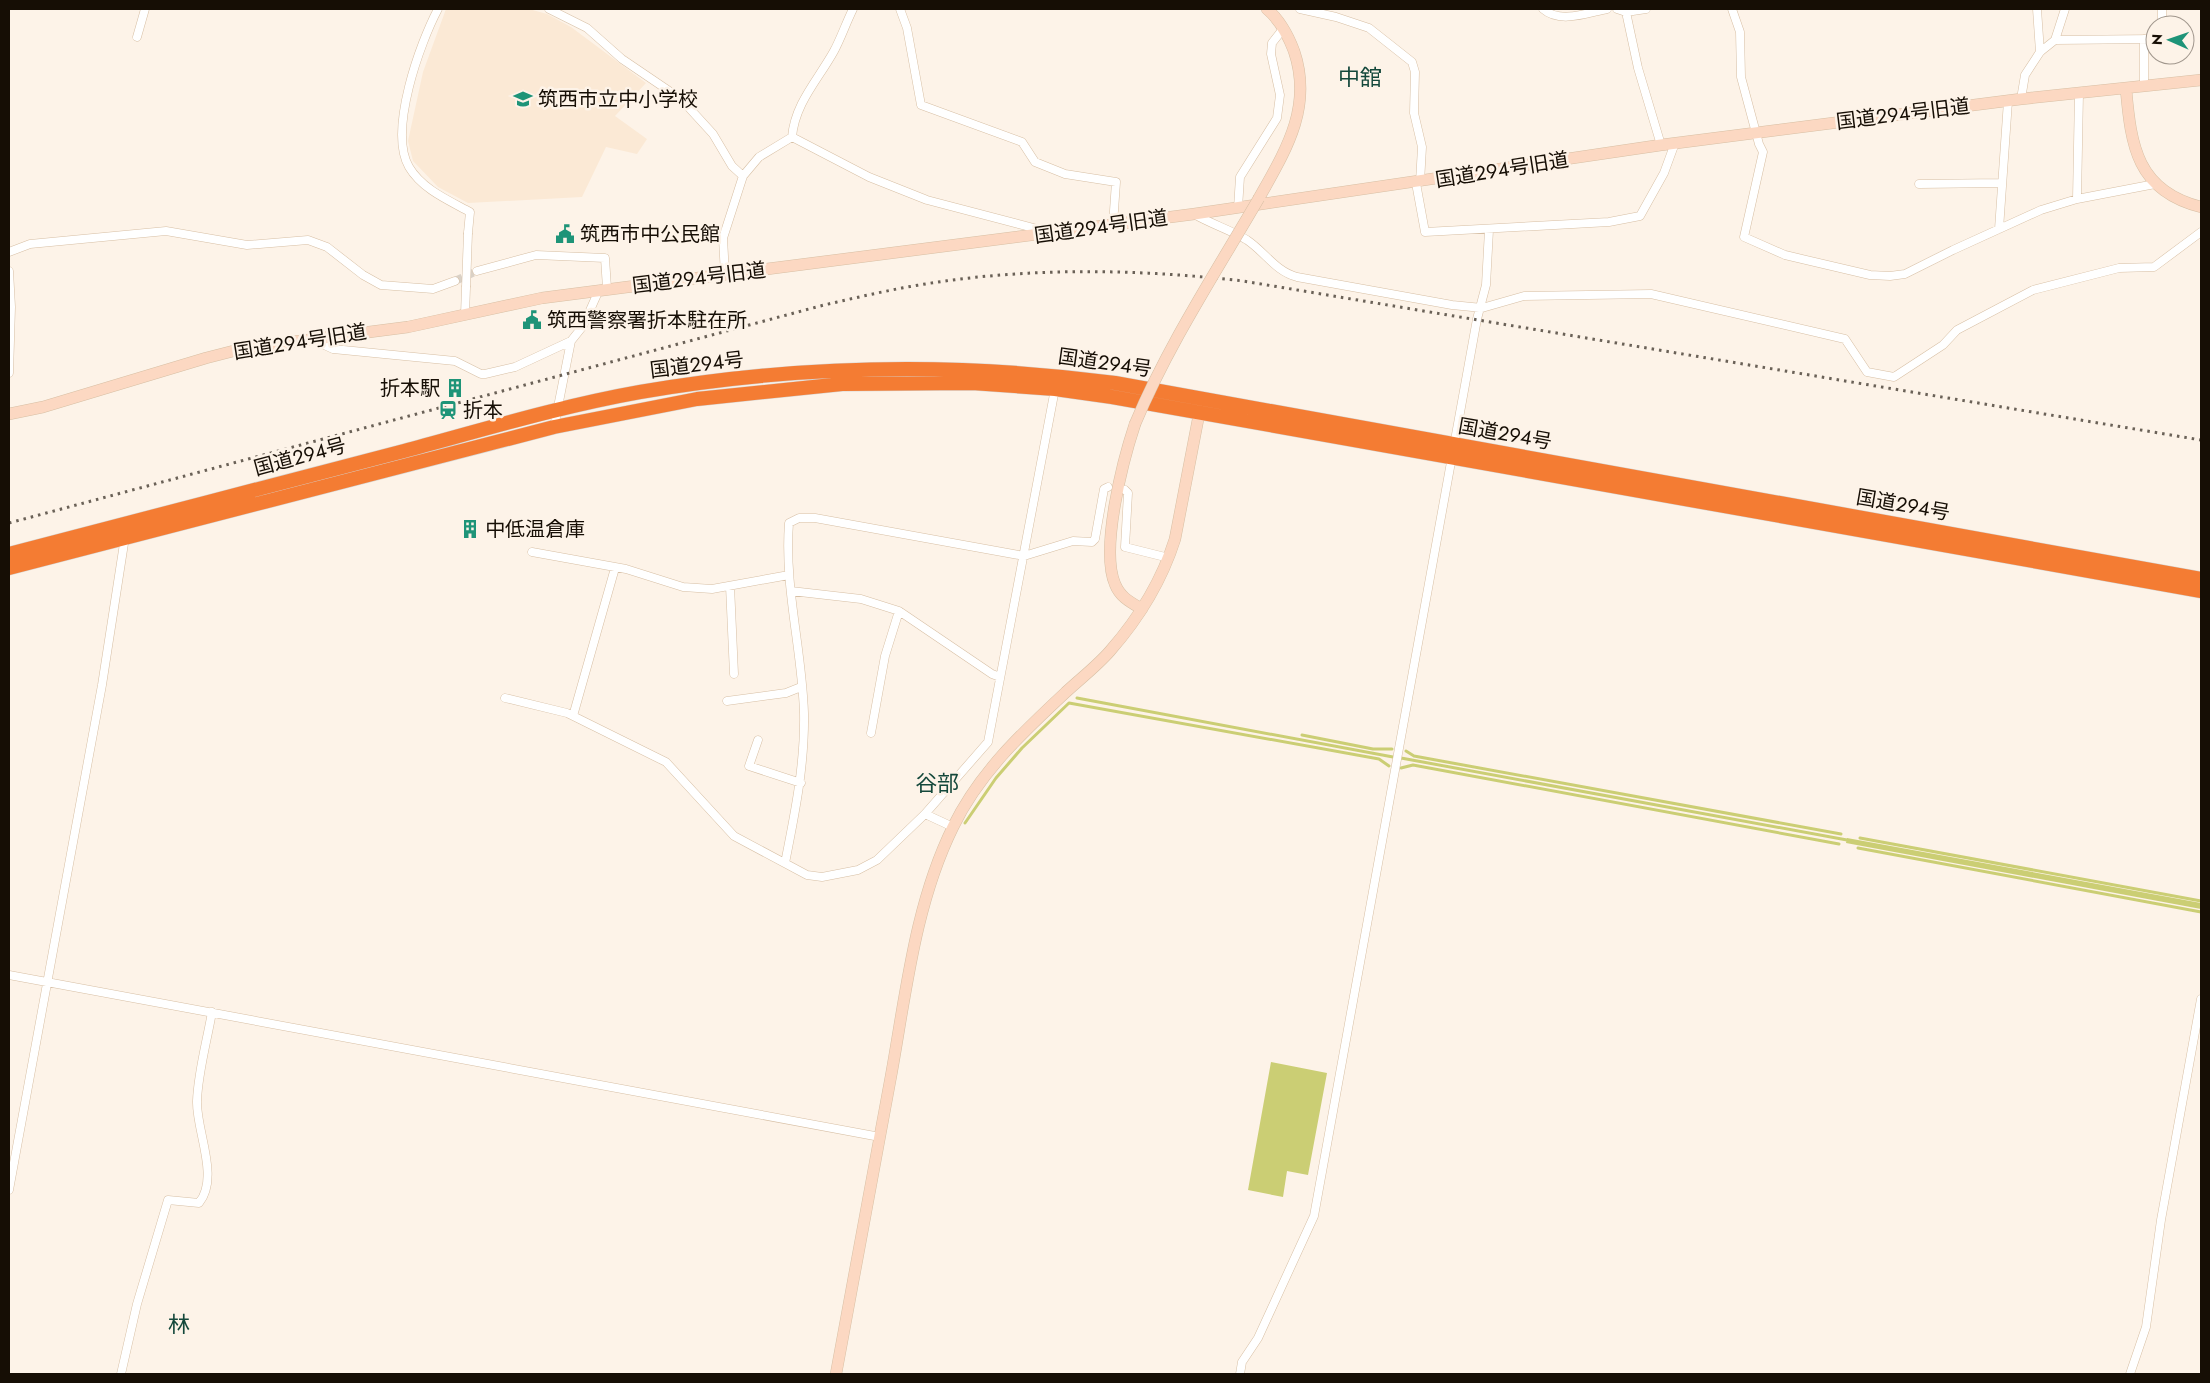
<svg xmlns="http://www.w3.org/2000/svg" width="2210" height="1383" font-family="Jost,'Noto Sans JP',sans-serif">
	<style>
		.built { fill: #fbe9d5 }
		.water { fill: #cbce74 }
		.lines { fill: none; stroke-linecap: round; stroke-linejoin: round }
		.stream { stroke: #cbce74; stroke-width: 3 }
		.street-tunnel { stroke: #dad1c6; stroke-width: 8; stroke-dasharray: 8 4; stroke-linecap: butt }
		.street-casing { stroke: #d7bfa4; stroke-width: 9 }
		.secondary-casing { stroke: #d7bfa4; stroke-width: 12 }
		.highway-casing { stroke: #d5d4d2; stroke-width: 15 }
		.street { stroke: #fff; stroke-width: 8 }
		.secondary { stroke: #fcd8c2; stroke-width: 11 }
		.highway { stroke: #f47c33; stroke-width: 14 }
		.rail { stroke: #6a6157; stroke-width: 3; stroke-dasharray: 2.5 5; stroke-linecap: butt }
		.street-bridge-casing { stroke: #d7bfa4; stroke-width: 9; stroke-linecap: butt }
		.secondary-bridge-casing { stroke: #d7bfa4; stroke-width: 12; stroke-linecap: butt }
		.street-bridge { stroke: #fff; stroke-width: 8 }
		.secondary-bridge { stroke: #fcd8c2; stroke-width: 11 }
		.labels { text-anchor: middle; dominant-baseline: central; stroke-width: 5; stroke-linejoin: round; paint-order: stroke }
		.poi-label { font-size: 20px; fill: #160e05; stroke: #fdf3e8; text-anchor: start }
		.street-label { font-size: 20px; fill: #160e05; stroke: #fdf3e8 }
		.quarter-label { font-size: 22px; fill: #14483b; stroke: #fdf3e8 }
	</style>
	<rect width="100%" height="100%" fill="#fdf3e8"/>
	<path class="built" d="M 446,9 L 529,9 L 547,14 L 571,27 L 646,83 L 615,116 L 647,139 L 637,154 L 606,147 L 582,197 L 468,203 L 438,187 L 413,161 L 408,141 L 423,72 Z"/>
	<path class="water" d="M 1847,838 L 2201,903 L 2201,909 L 1846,843 Z
		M 1271,1062 L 1327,1073 L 1308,1175 L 1287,1171 L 1283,1197 L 1248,1190 Z"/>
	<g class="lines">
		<path class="stream" d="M 1077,698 L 1393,757
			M 1302,735 L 1373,749 L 1392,749
			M 1406,751 L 1414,756 L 1841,834
			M 1401,758 L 1847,840
			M 1401,768 L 1413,765 L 1839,844
			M 965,823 L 996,778 L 1022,748 L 1069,703 L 1379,759 L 1389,766
			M 1860,838 L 2201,901
			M 1858,848 L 2201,912"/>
		<path class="street-tunnel" d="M 455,281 L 477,271"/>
		<g class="street-casing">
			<path id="street" d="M 438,9 C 420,43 388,131 409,167 C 422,189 448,200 470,212 L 468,233
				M 549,9 L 587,28 L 622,59 L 681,99 L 713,134 L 732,166 L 743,176
				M 900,9 L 907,28 L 921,105 L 1022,142 L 1035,162 L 1065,174 L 1116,182 L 1113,225
				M 1300,9 L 1336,17 L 1369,28 L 1412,62 L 1415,72 L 1414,113 L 1422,147 L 1420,182
				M 1543,9 C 1560,24 1587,13 1607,9
				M 1617,9 L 1626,12 L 1646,9
				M 1732,9 L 1740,32 L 1741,77 L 1759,144 L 1763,152 L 1744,237 L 1785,255 L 1870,275 L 1890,276 L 1905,274 L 1953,250 L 2041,210 L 2077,199 L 2155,184
				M 2037,9 L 2040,52
				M 1626,12 L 1638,68 L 1661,145
				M 2162,25 L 2162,9
				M 137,37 L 145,9
				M 2055,40 L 2155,39
				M 2144,86 L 2144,39
				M 2021,99 L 2025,75 L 2040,52 L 2055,40 L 2065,9
				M 792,137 L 869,177 L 927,200 L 1045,231
				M 792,137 C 795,103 818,80 834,51 C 841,38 846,23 853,9
				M 1416,183 L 1425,232 L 1609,222 L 1640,216 L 1664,173 L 1675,143
				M 1919,184 L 2002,183
				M 2077,199 L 2079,93
				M 1238,208 L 1240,177 L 1277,118 L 1280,95 L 1271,54 L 1272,43 L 1283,29
				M 1194,214 C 1211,224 1231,230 1247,240 C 1265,252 1275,271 1297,277 L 1452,305 L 1482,308 L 1524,296 L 1651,294 L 1845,339 L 1867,372 L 1894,377 L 1943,345 L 1957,330 L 2033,290 L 2119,268 L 2154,267 L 2201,232
				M 1999,229 L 2008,101
				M 9,252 L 30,244 L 166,231 L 247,245 L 308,240 L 327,247 L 363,275 L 381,285 L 433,289 L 455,281
				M 9,271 L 11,307 L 9,373
				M 477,271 L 536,255 L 605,258 L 607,288
				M 725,275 L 723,238 L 743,176 L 759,157 L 792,137
				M 465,315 L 466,287
				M 317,339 L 320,343 L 333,349 L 455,361 L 481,374 L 485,374 L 515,367 L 571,341
				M 554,427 L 571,341 L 583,326 L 599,290
				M 1125,490 L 1128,493 L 1125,547 L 1169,558
				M 532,552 L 626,569 L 683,587 L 712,589 L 789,575
				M 730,586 L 734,674
				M 791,591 L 861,599 L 899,611 L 992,674 L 1000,677
				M 505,698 L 567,713 L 666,762 L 734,836 L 807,875 L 822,877 L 858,870 L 877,860 L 925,814 L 988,742 L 1055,389
				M 727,701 L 786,693 L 801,687
				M 573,716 L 615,568
				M 871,733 L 885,656 L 899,611
				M 758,740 L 749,766 L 801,783
				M 925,814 L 953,827
				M 785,863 C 795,813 805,764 804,713 C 802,649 784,587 789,523 L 799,518 L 815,518 L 1024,556 L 1073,541 L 1092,542 L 1095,539 L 1104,489 L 1108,487
				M 9,975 L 880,1137
				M 9,1190 L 102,685 L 125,537
				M 121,1374 L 137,1304 L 168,1200 L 199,1203 C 220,1177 196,1131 197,1101 C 198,1072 207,1041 212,1012
				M 1240,1374 L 1242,1362 L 1258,1338 L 1314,1216 L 1477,319 L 1486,285 L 1489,230
				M 2130,1374 L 2146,1327 L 2161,1220 L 2201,999"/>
		</g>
		<g class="secondary-casing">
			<path id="secondary" d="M 2126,89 C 2131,146 2137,191 2201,207
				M 1259,198 C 1286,150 1313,107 1294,51 C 1288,35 1280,20 1267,9
				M 9,414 L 43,407 L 206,358 L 245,348 L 408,327 L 542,298 L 1194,214 L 1661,145 L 2021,99 L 2201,80
				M 1135,424 C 1123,460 1100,549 1115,584 C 1120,597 1130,602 1142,609
				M 836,1374 C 854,1275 873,1175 891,1076 C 906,993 915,904 953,827 C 979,773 1022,733 1066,692 C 1080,679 1097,666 1110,651 C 1139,618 1162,580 1175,539 L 1201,404"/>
		</g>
		<g class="highway-casing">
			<path id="highway" d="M 9,554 C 141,520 272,485 404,451 C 482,430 561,406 640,392 C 797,365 958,362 1115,383 L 2201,579
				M 9,568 L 554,427 L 697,399 L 842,384 L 972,383 L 1055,389 L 1112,397 L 2201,591"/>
		</g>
		<use href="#street" class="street"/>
		<use href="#secondary" class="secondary"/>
		<use href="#highway" class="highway"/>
		<path class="rail" d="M 9,523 L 824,305 C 850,299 876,293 902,288 C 1014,267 1130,268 1243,281 L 2201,440"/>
		<g class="street-bridge-casing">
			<path id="street-bridge" d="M 466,287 L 468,233"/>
		</g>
		<g class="secondary-bridge-casing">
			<path id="secondary-bridge" d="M 1135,424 C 1168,345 1216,272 1259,198"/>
		</g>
		<use href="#street-bridge" class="street-bridge"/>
		<use href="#secondary-bridge" class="secondary-bridge"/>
	</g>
	<defs>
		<g id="school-bare" transform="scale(1.5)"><path d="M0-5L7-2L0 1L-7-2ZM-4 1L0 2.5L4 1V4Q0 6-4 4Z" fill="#1e9478" stroke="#fdf3e8" stroke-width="2.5" paint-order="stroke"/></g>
		<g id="civic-bare" transform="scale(1.5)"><path d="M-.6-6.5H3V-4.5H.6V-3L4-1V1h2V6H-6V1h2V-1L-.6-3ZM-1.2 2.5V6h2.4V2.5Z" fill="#1e9478" stroke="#fdf3e8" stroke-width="2.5" paint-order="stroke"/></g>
		<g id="building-bare" transform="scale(1.5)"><path d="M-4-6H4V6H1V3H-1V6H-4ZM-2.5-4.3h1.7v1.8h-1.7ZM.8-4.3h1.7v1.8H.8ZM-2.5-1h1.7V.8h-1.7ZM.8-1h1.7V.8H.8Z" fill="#1e9478" stroke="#fdf3e8" stroke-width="2.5" paint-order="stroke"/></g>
		<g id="station-bare" transform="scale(1.5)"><path d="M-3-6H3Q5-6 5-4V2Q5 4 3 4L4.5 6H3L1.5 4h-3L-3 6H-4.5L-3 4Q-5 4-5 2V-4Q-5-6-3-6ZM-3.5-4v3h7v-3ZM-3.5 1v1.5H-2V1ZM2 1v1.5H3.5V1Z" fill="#1e9478" stroke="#fdf3e8" stroke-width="2.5" paint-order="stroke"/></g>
	</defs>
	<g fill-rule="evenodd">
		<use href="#school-bare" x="523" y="99"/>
		<use href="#civic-bare" x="565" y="234"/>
		<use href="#civic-bare" x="532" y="320"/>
		<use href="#building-bare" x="455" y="388"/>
		<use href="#station-bare" x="448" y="410"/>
		<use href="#building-bare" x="470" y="529"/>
	</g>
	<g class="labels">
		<g class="poi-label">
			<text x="538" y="99">筑西市立中小学校</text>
			<text x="580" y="234">筑西市中公民館</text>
			<text x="547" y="320">筑西警察署折本駐在所</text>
			<text x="440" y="388" text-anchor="end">折本駅</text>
			<text x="463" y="410">折本</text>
			<text x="485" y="529">中低温倉庫</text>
		</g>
		<g class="street-label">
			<text transform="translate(1903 114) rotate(-7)">国道294号旧道</text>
			<text transform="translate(1502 170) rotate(-9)">国道294号旧道</text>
			<text transform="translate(1101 227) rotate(-8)">国道294号旧道</text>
			<text transform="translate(699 278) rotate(-7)">国道294号旧道</text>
			<text transform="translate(300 342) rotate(-9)">国道294号旧道</text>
			<text transform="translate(1105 363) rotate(8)">国道294号</text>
			<text transform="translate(697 365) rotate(-7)">国道294号</text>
			<text transform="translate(1505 434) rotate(10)">国道294号</text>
			<text transform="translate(300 457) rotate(-15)">国道294号</text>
			<text transform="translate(1903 505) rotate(10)">国道294号</text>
		</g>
		<g class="quarter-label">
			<text x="1360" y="77">中舘</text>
			<text x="937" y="783">谷部</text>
			<text x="179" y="1324">林</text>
		</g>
	</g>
	<rect width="2210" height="1383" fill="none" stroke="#160e05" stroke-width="20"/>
	<g transform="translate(2170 40) rotate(272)"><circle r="24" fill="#fdf3e8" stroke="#a1978d"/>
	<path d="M0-4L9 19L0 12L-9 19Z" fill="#1e9478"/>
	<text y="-8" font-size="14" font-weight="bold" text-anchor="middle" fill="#160e05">N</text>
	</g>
</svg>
